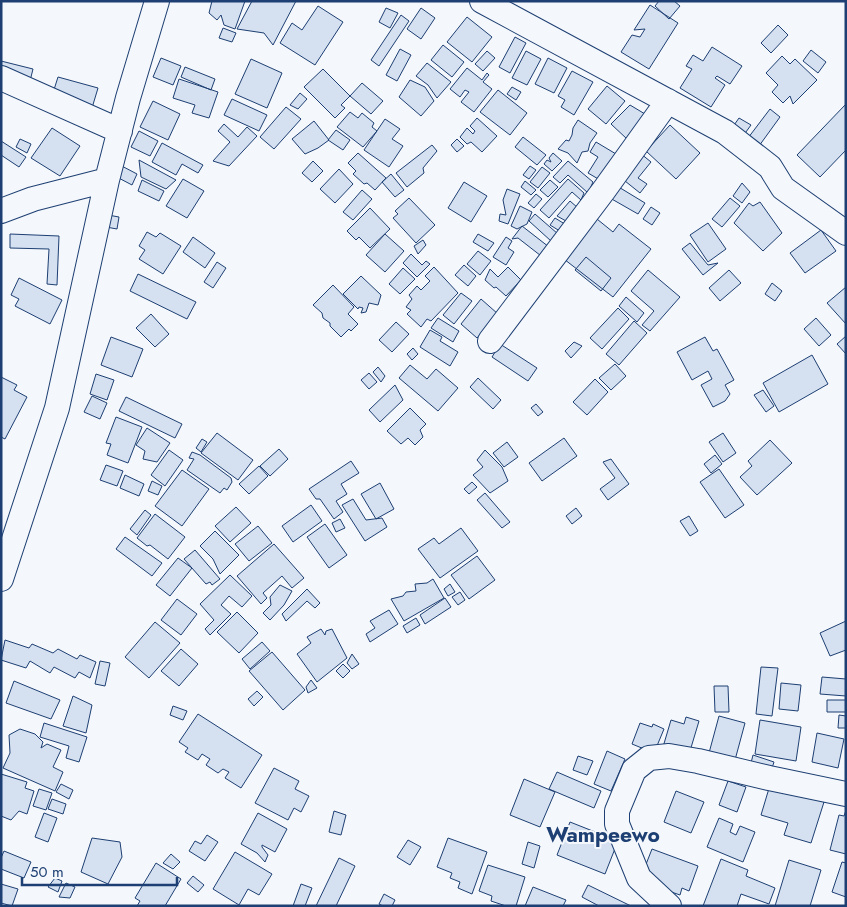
<svg xmlns="http://www.w3.org/2000/svg" width="847" height="907" font-family="Jost,sans-serif">
	<style>
		.building { fill: #d5e0f0; stroke: #1d3f73 }
		.lines { fill: none; stroke-linecap: round; stroke-linejoin: round }
		.minor-casing { stroke: #1d3f73; stroke-width: 26 }
		.minor { stroke: #f4f7fb; stroke-width: 24 }
		.labels { text-anchor: middle; dominant-baseline: central; stroke-width: 4; stroke-linejoin: round; paint-order: stroke }
		.quarter-label { font-size: 21px; font-weight: bold; fill: #1d3f73; stroke: #f4f7fb }
	</style>
	<rect width="100%" height="100%" fill="#f4f7fb"/>
	<path class="building" d="M 212,1 L 245,1 L 235,29 L 224,25 L 221,15 L 217,20 L 209,13 Z
		M 252,1 L 296,1 L 273,45 L 264,33 L 237,29 Z
		M 659,1 L 674,1 L 680,6 L 669,19 L 655,6 Z
		M 650,5 L 678,23 L 649,69 L 621,52 L 632,35 L 640,37 L 645,29 L 634,30 Z
		M 318,6 L 343,22 L 315,65 L 280,43 L 292,23 L 302,30 Z
		M 386,8 L 398,13 L 390,28 L 379,22 Z
		M 421,8 L 435,18 L 421,39 L 407,29 Z
		M 401,15 L 409,21 L 379,66 L 371,60 Z
		M 467,17 L 492,37 L 472,62 L 447,42 Z
		M 778,25 L 788,35 L 771,53 L 761,43 Z
		M 223,28 L 236,33 L 232,42 L 219,38 Z
		M 515,37 L 526,43 L 510,73 L 499,67 Z
		M 443,45 L 464,62 L 452,77 L 431,60 Z
		M 712,47 L 742,66 L 730,84 L 717,76 L 715,78 L 725,85 L 711,107 L 680,88 L 692,69 L 686,66 L 693,55 L 703,61 Z
		M 400,49 L 411,55 L 397,81 L 386,75 Z
		M 811,50 L 826,62 L 818,73 L 803,61 Z
		M 487,51 L 495,58 L 483,71 L 475,64 Z
		M 526,51 L 541,59 L 527,85 L 512,78 Z
		M 782,56 L 790,64 L 795,59 L 817,80 L 793,104 L 790,96 L 783,103 L 772,92 L 778,85 L 766,73 Z
		M 161,58 L 181,66 L 173,85 L 153,77 Z
		M 548,58 L 567,68 L 554,93 L 535,84 Z
		M 251,59 L 282,73 L 267,108 L 235,94 Z
		M 1,61 L 33,69 L 30,81 L 1,74 Z
		M 427,63 L 451,82 L 437,98 L 428,85 L 416,76 Z
		M 185,67 L 215,79 L 211,90 L 181,77 Z
		M 467,68 L 482,80 L 487,73 L 489,75 L 483,82 L 492,89 L 474,112 L 461,102 L 469,92 L 465,90 L 460,97 L 450,89 Z
		M 323,69 L 350,96 L 341,105 L 345,108 L 335,118 L 304,87 Z
		M 572,71 L 593,82 L 574,115 L 561,107 L 565,100 L 558,96 Z
		M 58,77 L 98,88 L 92,108 L 52,96 Z
		M 179,79 L 218,92 L 209,118 L 192,113 L 195,105 L 173,98 Z
		M 410,80 L 425,87 L 434,101 L 421,116 L 399,97 Z
		M 362,83 L 383,101 L 371,114 L 350,96 Z
		M 607,86 L 625,101 L 606,124 L 588,109 Z
		M 512,87 L 521,92 L 516,100 L 507,94 Z
		M 498,90 L 527,113 L 510,135 L 480,112 Z
		M 300,93 L 307,99 L 298,109 L 290,105 Z
		M 232,99 L 267,115 L 259,131 L 224,115 Z
		M 153,101 L 180,114 L 168,140 L 140,127 Z
		M 846,104 L 846,150 L 820,177 L 797,155 Z
		M 630,105 L 650,117 L 627,139 L 611,124 Z
		M 286,107 L 301,119 L 274,149 L 260,137 Z
		M 770,109 L 780,117 L 759,146 L 748,138 Z
		M 350,112 L 358,118 L 362,113 L 374,123 L 372,127 L 377,131 L 363,147 L 337,127 Z
		M 477,118 L 497,136 L 482,152 L 471,142 L 467,144 L 460,137 L 467,128 L 473,134 L 475,131 L 470,126 Z
		M 739,118 L 751,125 L 743,136 L 732,128 Z
		M 385,119 L 400,129 L 392,139 L 403,146 L 389,167 L 364,150 Z
		M 578,120 L 597,133 L 590,143 L 588,151 L 582,152 L 577,163 L 568,153 L 558,149 L 566,140 L 569,141 L 572,135 L 573,128 Z
		M 314,121 L 329,140 L 318,148 L 305,154 L 292,139 Z
		M 224,124 L 238,137 L 247,127 L 257,136 L 229,166 L 213,161 L 230,142 L 218,131 Z
		M 670,125 L 700,153 L 676,179 L 646,151 Z
		M 52,128 L 80,146 L 60,176 L 31,158 Z
		M 336,130 L 350,140 L 343,150 L 328,140 Z
		M 139,131 L 158,141 L 150,156 L 131,147 Z
		M 523,137 L 546,155 L 537,165 L 515,147 Z
		M 20,139 L 31,144 L 27,153 L 16,147 Z
		M 457,139 L 464,146 L 457,152 L 451,145 Z
		M 1,141 L 26,157 L 19,167 L 1,155 Z
		M 596,142 L 616,154 L 600,180 L 588,173 L 598,157 L 590,152 Z
		M 162,143 L 203,165 L 198,173 L 182,164 L 176,175 L 152,162 Z
		M 432,145 L 437,151 L 423,168 L 424,173 L 407,187 L 396,173 Z
		M 358,153 L 386,178 L 375,190 L 367,183 L 364,184 L 353,174 L 356,171 L 348,163 Z
		M 553,153 L 562,161 L 552,171 L 544,164 L 547,160 L 551,162 L 549,158 Z
		M 640,153 L 651,162 L 638,178 L 647,184 L 640,193 L 620,177 Z
		M 139,160 L 176,180 L 166,189 L 141,177 Z
		M 313,161 L 323,171 L 312,182 L 302,173 Z
		M 568,161 L 593,182 L 588,193 L 568,175 L 560,183 L 553,177 Z
		M 118,164 L 137,174 L 132,185 L 113,175 Z
		M 530,166 L 536,170 L 529,179 L 523,175 Z
		M 542,167 L 550,173 L 538,188 L 530,182 Z
		M 339,169 L 353,184 L 335,203 L 320,189 Z
		M 391,174 L 404,190 L 395,197 L 382,182 Z
		M 183,179 L 204,191 L 187,218 L 166,206 Z
		M 568,179 L 584,193 L 581,200 L 572,192 L 549,218 L 540,210 Z
		M 142,180 L 164,191 L 159,201 L 138,191 Z
		M 550,180 L 558,187 L 548,197 L 540,190 Z
		M 525,181 L 536,190 L 531,195 L 521,187 Z
		M 464,182 L 487,196 L 471,222 L 448,208 Z
		M 742,183 L 750,192 L 742,203 L 733,196 Z
		M 617,186 L 645,203 L 638,214 L 610,198 Z
		M 507,189 L 520,194 L 508,224 L 499,221 L 500,214 L 506,215 L 503,200 Z
		M 362,190 L 372,199 L 353,220 L 343,212 Z
		M 536,194 L 542,199 L 534,208 L 528,203 Z
		M 409,198 L 435,225 L 416,243 L 393,218 L 398,214 L 395,211 Z
		M 730,198 L 740,206 L 722,227 L 712,219 Z
		M 570,201 L 578,208 L 566,221 L 557,216 Z
		M 760,202 L 782,233 L 763,251 L 734,223 L 749,203 L 753,206 Z
		M 520,206 L 532,212 L 527,224 L 517,229 L 511,226 Z
		M 651,207 L 660,213 L 652,225 L 643,219 Z
		M 370,208 L 390,229 L 370,248 L 359,237 L 356,240 L 347,231 Z
		M 535,214 L 558,234 L 551,241 L 529,221 Z
		M 108,215 L 119,217 L 117,229 L 106,227 Z
		M 592,215 L 613,232 L 619,224 L 651,249 L 613,297 L 560,256 Z
		M 555,218 L 568,226 L 563,233 L 550,225 Z
		M 708,223 L 726,249 L 708,262 L 690,235 Z
		M 522,226 L 549,247 L 545,259 L 518,238 L 512,239 Z
		M 821,230 L 836,251 L 805,273 L 790,253 Z
		M 147,232 L 156,237 L 160,233 L 181,246 L 163,274 L 139,259 L 145,250 L 139,246 Z
		M 10,234 L 59,236 L 57,285 L 47,284 L 49,249 L 10,248 Z
		M 385,234 L 404,251 L 385,272 L 366,255 Z
		M 478,234 L 494,243 L 488,251 L 473,242 Z
		M 193,237 L 215,253 L 205,268 L 183,252 Z
		M 506,237 L 512,241 L 508,248 L 514,252 L 506,265 L 493,257 Z
		M 423,240 L 426,245 L 418,254 L 414,246 Z
		M 690,243 L 708,265 L 718,263 L 703,275 L 682,249 Z
		M 478,251 L 491,261 L 480,275 L 467,264 Z
		M 411,254 L 422,265 L 426,261 L 430,264 L 417,277 L 403,263 Z
		M 586,257 L 611,278 L 601,291 L 575,270 Z
		M 217,262 L 226,268 L 213,288 L 204,282 Z
		M 464,265 L 476,276 L 468,286 L 455,275 Z
		M 434,267 L 458,293 L 431,321 L 427,319 L 421,327 L 407,314 L 411,310 L 406,307 L 412,299 L 409,295 L 417,286 L 421,290 L 430,281 L 425,276 Z
		M 508,267 L 521,280 L 506,296 L 496,287 L 494,288 L 485,280 L 490,269 L 498,277 Z
		M 403,268 L 415,279 L 400,294 L 389,284 Z
		M 648,270 L 680,297 L 650,331 L 642,325 L 654,311 L 631,291 Z
		M 729,270 L 741,283 L 720,301 L 709,288 Z
		M 138,274 L 196,302 L 187,319 L 130,291 Z
		M 361,276 L 381,295 L 378,305 L 369,303 L 366,312 L 361,313 L 363,308 L 359,307 L 358,309 L 343,294 Z
		M 19,278 L 62,300 L 50,324 L 15,306 L 19,299 L 11,295 Z
		M 772,283 L 782,291 L 775,301 L 765,294 Z
		M 333,285 L 354,307 L 348,314 L 358,324 L 351,331 L 349,329 L 341,337 L 330,326 L 330,323 L 323,318 L 322,313 L 313,305 Z
		M 846,287 L 846,324 L 827,303 Z
		M 461,293 L 472,301 L 454,324 L 443,315 Z
		M 626,297 L 644,313 L 637,322 L 619,306 Z
		M 481,299 L 498,314 L 477,338 L 461,324 Z
		M 618,308 L 629,319 L 602,349 L 590,338 Z
		M 151,314 L 169,334 L 155,347 L 136,328 Z
		M 438,318 L 459,331 L 453,342 L 431,328 Z
		M 816,318 L 831,335 L 819,346 L 804,329 Z
		M 634,321 L 647,333 L 619,365 L 606,354 Z
		M 396,322 L 409,334 L 392,352 L 379,340 Z
		M 430,330 L 442,337 L 440,341 L 458,352 L 450,366 L 420,347 Z
		M 846,336 L 846,354 L 837,344 Z
		M 111,337 L 143,349 L 132,377 L 101,365 Z
		M 705,337 L 713,351 L 717,349 L 734,380 L 725,385 L 730,394 L 725,401 L 713,407 L 701,385 L 712,379 L 708,371 L 692,380 L 677,352 Z
		M 574,342 L 582,346 L 571,358 L 565,351 Z
		M 500,344 L 537,368 L 528,381 L 492,357 Z
		M 413,348 L 418,354 L 412,360 L 407,354 Z
		M 812,355 L 828,384 L 779,412 L 763,383 Z
		M 615,364 L 626,376 L 611,390 L 599,378 Z
		M 410,365 L 427,379 L 436,369 L 458,388 L 438,411 L 399,378 Z
		M 378,367 L 385,376 L 381,382 L 373,372 Z
		M 369,373 L 377,382 L 369,389 L 361,380 Z
		M 96,374 L 114,380 L 107,400 L 90,394 Z
		M 1,377 L 17,385 L 14,390 L 27,397 L 5,439 L 1,437 Z
		M 478,378 L 501,400 L 493,409 L 470,387 Z
		M 595,379 L 608,392 L 587,415 L 573,402 Z
		M 395,385 L 403,400 L 380,422 L 369,410 Z
		M 763,390 L 774,406 L 766,412 L 754,395 Z
		M 92,396 L 107,403 L 100,419 L 84,412 Z
		M 126,397 L 182,424 L 175,438 L 119,411 Z
		M 536,404 L 543,412 L 538,416 L 531,408 Z
		M 410,408 L 426,424 L 420,430 L 423,437 L 415,445 L 408,438 L 401,444 L 387,431 Z
		M 116,417 L 142,427 L 128,463 L 107,455 L 111,444 L 106,443 Z
		M 147,428 L 170,443 L 157,462 L 143,459 L 145,451 L 136,445 Z
		M 217,433 L 253,460 L 238,480 L 201,453 Z
		M 723,433 L 736,453 L 723,462 L 709,442 Z
		M 564,438 L 577,456 L 542,481 L 529,463 Z
		M 202,439 L 207,442 L 201,452 L 196,448 Z
		M 770,440 L 792,463 L 757,495 L 740,477 L 752,466 L 748,461 Z
		M 507,442 L 518,457 L 504,467 L 493,453 Z
		M 279,449 L 288,459 L 270,476 L 260,466 Z
		M 169,450 L 183,460 L 165,486 L 151,475 Z
		M 485,450 L 502,467 L 508,481 L 490,493 L 473,475 L 483,467 L 477,460 Z
		M 192,452 L 200,455 L 231,478 L 232,482 L 227,490 L 224,488 L 220,493 L 187,470 L 194,459 L 189,458 Z
		M 715,455 L 722,464 L 711,473 L 704,464 Z
		M 611,459 L 629,484 L 608,500 L 600,489 L 615,478 L 603,462 Z
		M 351,461 L 359,473 L 341,484 L 347,494 L 336,501 L 343,512 L 334,519 L 320,499 L 316,499 L 309,489 Z
		M 106,465 L 123,471 L 117,486 L 100,480 Z
		M 259,466 L 268,476 L 249,494 L 239,484 Z
		M 719,469 L 744,505 L 725,518 L 700,482 Z
		M 182,470 L 209,489 L 182,526 L 155,506 Z
		M 125,475 L 144,484 L 139,496 L 120,488 Z
		M 152,481 L 162,486 L 158,495 L 148,491 Z
		M 472,482 L 477,487 L 469,494 L 464,489 Z
		M 380,483 L 394,509 L 376,519 L 361,494 Z
		M 485,493 L 510,522 L 502,528 L 477,500 Z
		M 353,499 L 366,520 L 382,518 L 387,527 L 365,541 L 342,505 Z
		M 311,505 L 322,521 L 293,542 L 282,526 Z
		M 236,507 L 251,523 L 230,542 L 215,526 Z
		M 576,508 L 582,516 L 572,524 L 566,516 Z
		M 145,510 L 151,515 L 137,535 L 130,529 Z
		M 155,514 L 185,537 L 168,559 L 150,545 L 147,546 L 137,538 Z
		M 689,516 L 698,531 L 690,536 L 680,521 Z
		M 340,519 L 345,528 L 336,532 L 332,523 Z
		M 325,524 L 347,555 L 329,568 L 307,537 Z
		M 258,526 L 272,543 L 249,561 L 235,544 Z
		M 461,528 L 478,551 L 440,578 L 418,549 L 434,538 L 439,544 Z
		M 215,531 L 239,555 L 220,574 L 213,559 L 200,546 Z
		M 125,537 L 162,563 L 152,576 L 116,549 Z
		M 274,544 L 304,578 L 292,588 L 282,576 L 263,593 L 267,598 L 261,604 L 237,576 Z
		M 195,550 L 220,579 L 212,585 L 210,582 L 206,584 L 184,559 Z
		M 477,556 L 495,580 L 469,599 L 451,575 Z
		M 178,558 L 192,568 L 170,596 L 156,585 Z
		M 230,575 L 252,596 L 242,607 L 229,596 L 221,605 L 231,614 L 210,635 L 205,629 L 214,620 L 200,604 Z
		M 433,579 L 444,598 L 404,621 L 391,599 L 403,596 L 406,592 L 416,591 L 415,584 L 427,583 Z
		M 450,584 L 455,592 L 448,596 L 444,589 Z
		M 280,585 L 292,591 L 284,605 L 270,620 L 263,613 L 271,605 L 270,597 Z
		M 307,589 L 320,603 L 315,608 L 307,601 L 286,621 L 282,614 Z
		M 460,592 L 465,600 L 458,605 L 452,597 Z
		M 445,598 L 451,607 L 425,624 L 420,615 Z
		M 177,599 L 197,614 L 181,635 L 161,620 Z
		M 389,610 L 398,624 L 370,642 L 366,634 L 375,628 L 370,621 Z
		M 237,612 L 258,633 L 239,653 L 217,632 Z
		M 416,618 L 420,625 L 407,633 L 403,626 Z
		M 846,621 L 846,650 L 830,656 L 820,633 Z
		M 155,622 L 180,643 L 149,678 L 125,657 Z
		M 321,629 L 325,635 L 326,631 L 332,629 L 347,658 L 317,682 L 297,654 L 311,643 L 307,637 Z
		M 5,640 L 29,648 L 32,644 L 53,653 L 58,649 L 77,659 L 80,655 L 96,662 L 90,678 L 79,672 L 75,678 L 54,667 L 50,673 L 30,661 L 26,668 L 1,660 Z
		M 262,642 L 270,651 L 250,669 L 242,659 Z
		M 181,649 L 198,664 L 179,686 L 161,671 Z
		M 272,652 L 305,690 L 283,710 L 249,671 Z
		M 352,654 L 359,664 L 352,669 L 347,663 Z
		M 100,661 L 110,663 L 105,686 L 95,684 Z
		M 343,664 L 350,671 L 343,678 L 336,671 Z
		M 761,667 L 778,668 L 772,716 L 756,714 Z
		M 822,677 L 846,679 L 846,696 L 820,694 Z
		M 311,680 L 317,688 L 308,693 L 306,687 Z
		M 14,681 L 60,700 L 51,719 L 6,703 Z
		M 781,683 L 801,685 L 798,711 L 779,709 Z
		M 714,686 L 728,686 L 729,712 L 715,712 Z
		M 257,691 L 263,697 L 254,706 L 248,699 Z
		M 73,696 L 92,705 L 86,733 L 63,726 Z
		M 827,700 L 846,700 L 846,712 L 827,712 Z
		M 173,706 L 187,711 L 183,720 L 170,715 Z
		M 198,714 L 262,755 L 241,788 L 225,778 L 229,772 L 223,769 L 218,773 L 206,765 L 210,759 L 202,754 L 198,760 L 185,752 L 188,748 L 179,742 Z
		M 839,715 L 846,716 L 846,728 L 838,728 Z
		M 719,716 L 745,723 L 735,760 L 709,753 Z
		M 686,717 L 699,721 L 690,751 L 663,747 L 671,720 L 684,724 Z
		M 760,720 L 801,727 L 796,761 L 755,754 Z
		M 44,723 L 87,737 L 79,762 L 66,758 L 69,746 L 40,737 Z
		M 640,723 L 652,727 L 653,724 L 664,729 L 654,753 L 632,744 Z
		M 20,729 L 35,734 L 43,742 L 41,748 L 47,744 L 61,750 L 53,767 L 63,772 L 55,791 L 3,768 L 10,753 L 9,735 Z
		M 817,733 L 844,739 L 838,768 L 812,762 Z
		M 607,751 L 625,759 L 611,791 L 594,784 Z
		M 753,755 L 774,762 L 770,774 L 750,767 Z
		M 578,756 L 593,761 L 587,775 L 573,770 Z
		M 274,768 L 299,781 L 295,789 L 309,796 L 301,812 L 294,808 L 288,820 L 255,803 Z
		M 557,772 L 601,791 L 594,808 L 549,789 Z
		M 1,774 L 27,782 L 25,788 L 34,791 L 27,814 L 19,811 L 11,820 L 1,816 Z
		M 524,779 L 555,792 L 540,827 L 510,815 Z
		M 728,781 L 746,787 L 737,812 L 719,805 Z
		M 61,784 L 73,790 L 69,799 L 56,792 Z
		M 770,785 L 824,802 L 811,843 L 784,835 L 788,823 L 761,815 Z
		M 39,789 L 52,793 L 46,810 L 33,806 Z
		M 676,791 L 704,802 L 691,833 L 664,822 Z
		M 52,799 L 66,804 L 63,814 L 48,809 Z
		M 846,810 L 846,854 L 830,850 L 839,815 L 844,816 Z
		M 334,811 L 346,815 L 341,835 L 329,832 Z
		M 44,813 L 57,818 L 48,842 L 35,837 Z
		M 258,813 L 287,829 L 275,852 L 262,845 L 262,847 L 268,855 L 265,862 L 257,853 L 241,844 Z
		M 719,818 L 733,824 L 730,832 L 736,835 L 740,826 L 755,832 L 743,862 L 707,847 Z
		M 570,822 L 618,841 L 605,874 L 557,855 Z
		M 207,835 L 218,842 L 205,861 L 189,851 L 195,841 L 201,844 Z
		M 92,838 L 120,842 L 122,857 L 108,884 L 81,872 Z
		M 448,838 L 487,852 L 472,894 L 458,888 L 460,882 L 450,878 L 452,873 L 437,867 Z
		M 408,840 L 421,847 L 410,865 L 397,857 Z
		M 528,842 L 540,846 L 534,868 L 522,864 Z
		M 652,849 L 698,866 L 689,891 L 682,888 L 680,895 L 663,889 L 641,877 Z
		M 4,851 L 31,862 L 24,878 L 1,869 L 1,858 Z
		M 235,852 L 272,874 L 259,895 L 248,889 L 239,905 L 213,889 Z
		M 171,854 L 180,862 L 173,869 L 163,863 Z
		M 339,858 L 355,866 L 336,906 L 316,906 Z
		M 721,859 L 748,870 L 746,876 L 775,888 L 769,904 L 741,894 L 737,906 L 703,906 Z
		M 789,860 L 821,870 L 810,906 L 775,906 Z
		M 842,862 L 846,863 L 846,897 L 832,892 Z
		M 156,863 L 181,879 L 165,906 L 137,906 L 140,901 L 135,898 Z
		M 488,865 L 525,877 L 516,906 L 506,906 L 491,901 L 492,896 L 479,891 Z
		M 193,876 L 204,885 L 198,892 L 187,883 Z
		M 55,878 L 62,881 L 58,892 L 48,887 Z
		M 66,883 L 75,887 L 70,898 L 59,897 Z
		M 1,884 L 18,889 L 12,906 L 1,903 Z
		M 301,884 L 312,888 L 305,906 L 293,906 Z
		M 588,885 L 631,906 L 599,906 L 582,897 Z
		M 533,887 L 566,900 L 563,906 L 525,906 Z
		M 384,894 L 395,900 L 392,906 L 383,906 L 379,904 Z"/>
	<g class="lines">
		<g class="minor-casing">
			<path id="minor" d="M 482,1 L 725,132 L 770,167 L 783,188 L 846,233
				M 1,78 L 120,131
				M 1,211 L 33,199 L 107,180
				M 490,341 L 604,190 L 668,101
				M 1,579 L 57,408 L 107,180 L 128,98 L 157,1
				M 669,906 L 639,878 L 617,824 L 617,811 L 634,770 L 649,758 L 669,756 L 698,761 L 769,778 L 846,794"/>
		</g>
		<use href="#minor" class="minor"/>
	</g>
	<g class="labels">
		<g class="quarter-label">
			<text x="603" y="835">Wampeewo</text>
		</g>
	</g>
	<rect width="847" height="907" fill="none" stroke="#1d3f73" stroke-width="5"/>
	<path d="M22 877v8h155v-8" fill="none" stroke="#1d3f73" stroke-width="2.5"/>
	<text x="30" y="877" font-size="15" fill="#1d3f73" stroke="#f4f7fb" stroke-width="4" paint-order="stroke">50 m</text>
</svg>
